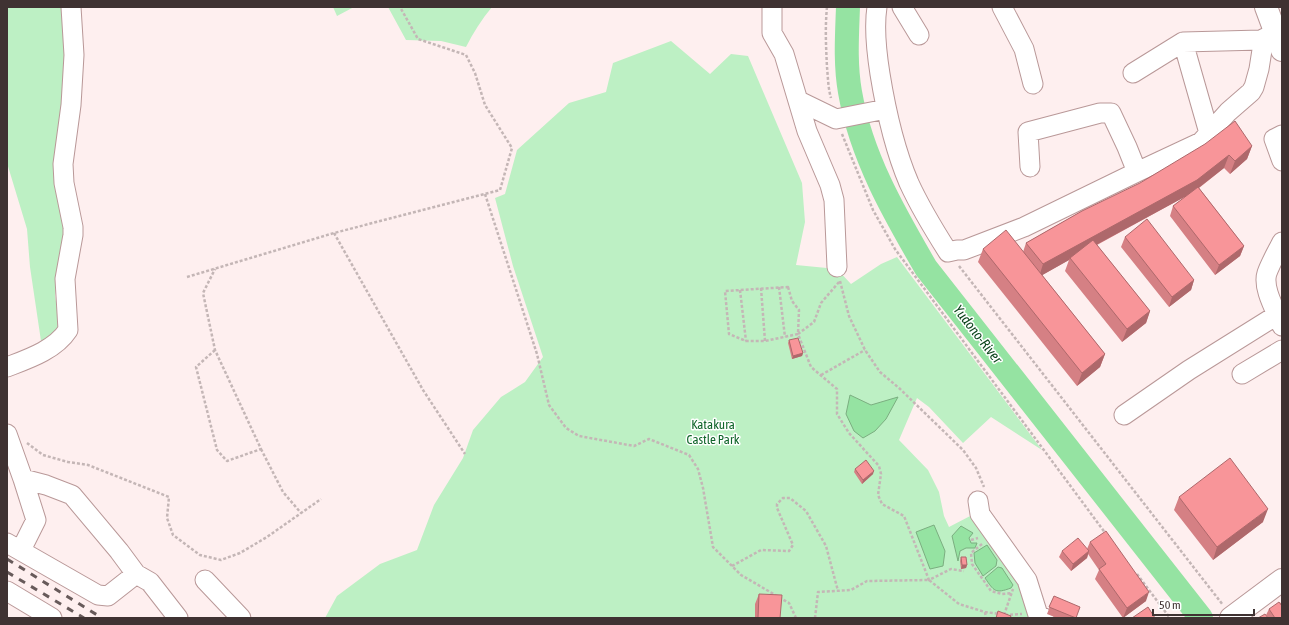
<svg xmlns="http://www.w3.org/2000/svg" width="1289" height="625" font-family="'Asap Condensed',sans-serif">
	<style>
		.green { fill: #bdf0c4 }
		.water { fill: #95e3a2; stroke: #7bae80 }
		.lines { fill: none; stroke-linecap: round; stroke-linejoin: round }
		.river { stroke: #95e3a2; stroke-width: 24 }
		.minor-casing { stroke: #b99898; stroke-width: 21 }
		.major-casing { stroke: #b99898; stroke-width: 24 }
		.highway-casing { stroke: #b99898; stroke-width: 24 }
		.path { stroke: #c4b6b6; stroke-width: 2.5; stroke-dasharray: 3 2; stroke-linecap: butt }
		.minor { stroke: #fff; stroke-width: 19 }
		.major { stroke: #fff; stroke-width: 22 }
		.highway { stroke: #fff; stroke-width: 22 }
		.rail { stroke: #675a5a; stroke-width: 3; stroke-dasharray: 7 7; stroke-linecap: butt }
		.wall { fill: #d58084 }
		.shaded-wall { fill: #ae686b }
		.building { fill: #f89599; stroke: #ae686b }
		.labels { text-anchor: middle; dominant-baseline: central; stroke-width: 3; stroke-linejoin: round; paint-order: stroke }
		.park-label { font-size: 13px; fill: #10652a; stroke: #fff }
		.water-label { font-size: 14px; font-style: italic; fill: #0e471e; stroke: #fff }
	</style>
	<rect width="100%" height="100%" fill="#feefef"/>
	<path class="green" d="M 7,7 L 65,7 L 66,229 L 57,273 L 55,296 L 60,324 L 58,334 L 41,341 L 30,267 L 27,229 L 7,163 Z
		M 333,7 L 354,7 L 337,16 Z
		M 388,7 L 492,7 C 482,19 473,33 466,47 L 441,41 L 406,40 Z
		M 671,41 L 710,74 L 731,54 L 748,56 L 802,183 L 805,222 L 796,265 L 837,269 L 851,284 L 881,264 L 897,257 L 1042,450 L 991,417 L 963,443 L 929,407 L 917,398 L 899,440 L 928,470 L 939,492 L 944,516 L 949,527 L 974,514 L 1025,583 L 1039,618 L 325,618 L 337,596 L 380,564 L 417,550 L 434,505 L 463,458 L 473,430 L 501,397 L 525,382 L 543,357 L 513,266 L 495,198 L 505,194 L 517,150 L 569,103 L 606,92 L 613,63 Z"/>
	<path class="water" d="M 850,395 L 871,405 L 898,397 L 886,419 L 875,431 L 863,438 L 854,431 L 846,414 Z
		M 934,525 L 945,551 L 943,566 L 930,569 L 916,532 Z
		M 961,526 L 973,533 L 969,538 L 971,543 L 977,543 L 975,548 L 966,548 L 960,551 L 958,561 L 952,536 Z
		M 987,545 L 997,560 L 996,566 L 983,576 L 975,563 L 974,553 Z
		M 998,567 L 1002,568 L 1013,585 L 1011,588 C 995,594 994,591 985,578 Z"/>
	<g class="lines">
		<path class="river" d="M 848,7 C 847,35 845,64 850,92 C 861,156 894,213 926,268 L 1201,618"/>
		<g class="minor-casing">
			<path id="minor" d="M 772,7 L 772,33 L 784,54 L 807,131 L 830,185 L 834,200 L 837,267
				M 877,7 C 874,26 877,55 880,74 C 886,111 894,148 909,183 C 920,207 934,230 948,252 L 957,250 L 964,250 L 1024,227 L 1137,172 L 1201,142 L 1228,112 L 1251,92 L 1254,87 L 1259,69 L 1262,50 L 1261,40
				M 902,7 L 919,35
				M 1002,7 L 1024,49 L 1033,84
				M 1183,42 L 1209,133
				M 1133,73 L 1183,42 L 1261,40 L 1271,35
				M 799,101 L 836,119 L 886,109
				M 1282,135 L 1274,139 L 1282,161
				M 1030,167 L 1028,132 L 1100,113 L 1111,113 L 1127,147 L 1137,172
				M 1282,326 C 1276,311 1262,288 1267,273 C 1271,262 1277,252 1282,242
				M 7,367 C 28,359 55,350 68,330 L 65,279 L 73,235 L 73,227 L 64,183 L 63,164 L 71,105 L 74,55 L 71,7
				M 1242,374 L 1282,350
				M 1124,415 L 1189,370 L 1277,315
				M 7,434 L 23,479 L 46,485 L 72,495 L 119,551 L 136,574 L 150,582 L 178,618
				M 978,501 L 980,514 L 1027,580 L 1038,615 L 1044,618
				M 7,543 L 98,595 L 108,596 L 136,574
				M 21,550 L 36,520 L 23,479
				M 205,580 L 241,618
				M 7,591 L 52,618"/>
		</g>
		<g class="major-casing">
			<path id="major" d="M 1266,7 L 1282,50"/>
		</g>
		<g class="highway-casing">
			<path id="highway" d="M 1231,618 L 1282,580"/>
		</g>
		<path class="path" d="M 827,7 C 825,27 826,47 827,67 C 828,77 828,88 831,98
			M 842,134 L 873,210 L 895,249 L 1106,534
			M 485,194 L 537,354 L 549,405 L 566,428 L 579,436 L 634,446 L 649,439 L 689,455 L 698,469 L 703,488 L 713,547 L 741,575 L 789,603 L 796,618
			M 334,233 L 423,390 L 465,454
			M 959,266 L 1223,605
			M 187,277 L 334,233 L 500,190 L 512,148 L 485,105 L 475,73 L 466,55 L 418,39 L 400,7
			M 840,281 L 849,316 L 865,350 L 880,372 L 899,388 L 963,450 L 976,468 L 984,487
			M 839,282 L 821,303 L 814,322 L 798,334 L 811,367 L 837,389 L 837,414 L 849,433 L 879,466 L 881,474 L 878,495 L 882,504 L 904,516 L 929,580 L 951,569 L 964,571
			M 779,287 L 785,337
			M 788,287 L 792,301 L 799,310 L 798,334 L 765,341 L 746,341 L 729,334 L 725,291 Z
			M 761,288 L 765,341
			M 740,290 L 746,341
			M 215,350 L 196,367 L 217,450 L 227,461 L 261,449 L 215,350 L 203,293 L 215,269
			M 821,375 L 865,350
			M 27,443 L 43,455 L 68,462 L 88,465 L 169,497 L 167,518 L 173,535 L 200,555 L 221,560 L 240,553 L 267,537 L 321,499
			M 261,449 L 283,492 L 301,513
			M 971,540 L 978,538
			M 982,544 L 971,553 L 972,564 L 991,591 L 1002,594 L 1012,593
			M 732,566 L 761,550 L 789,551 L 793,545 L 777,508 L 777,504 L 783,498 L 790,498 L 806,511 L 826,546 L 838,591
			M 1137,574 L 1170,618
			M 985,612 L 986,618
			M 1004,615 L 1013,589
			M 1005,615 L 1022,614
			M 815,618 L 818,592 L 851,590 L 867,581 L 929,580 L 959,604 L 985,612 L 1000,614"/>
		<use href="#minor" class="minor"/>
		<use href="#major" class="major"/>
		<use href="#highway" class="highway"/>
		<path class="rail" d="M 7,559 L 102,618
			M 7,572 L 84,618"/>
	</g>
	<path class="wall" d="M 1252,146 L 1247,159 L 1230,174 L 1224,168 L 1199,188 L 1244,246 L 1240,256 L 1215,275 L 1170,216 L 1173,206 L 1186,196 L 1097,245 L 1150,311 L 1146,323 L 1122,342 L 1065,271 L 1069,260 L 1042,275 L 1105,354 L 1100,367 L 1077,386 L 978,262 L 983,249 L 1023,252 L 1026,243 L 1082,211 Z
		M 1125,237 L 1194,280 L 1191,290 L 1169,307 L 1121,247 Z
		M 789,340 L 803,353 L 802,356 L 792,359 L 788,343 Z
		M 855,469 L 873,474 L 862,484 L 854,472 Z
		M 1179,497 L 1263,522 L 1213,560 L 1174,510 Z
		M 1090,542 L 1146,601 L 1123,618 L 1095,579 L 1099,570 L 1088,554 L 1087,558 L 1071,571 L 1059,557 L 1062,551 L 1087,549 Z
		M 961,557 L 967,565 L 966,568 L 961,569 L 960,561 Z
		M 759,594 L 780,618 L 755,618 L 755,604 Z
		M 1054,596 L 1076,618 L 1057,618 L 1047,614 Z
		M 1282,600 L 1282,618 L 1268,618 L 1266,615 L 1269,609 L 1280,604 Z"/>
	<path class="shaded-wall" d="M 1252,146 L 1247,159 L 1230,174 L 1235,161 Z
		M 1229,155 L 1224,168 L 1192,193 L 1070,259 L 1070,258 L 1069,260 L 1039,277 L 1043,264 Z
		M 1244,246 L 1240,256 L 1215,275 L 1219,265 Z
		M 1194,280 L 1191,290 L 1169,307 L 1172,297 Z
		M 1150,311 L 1146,323 L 1122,342 L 1127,329 Z
		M 803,353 L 802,356 L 792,359 L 793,356 Z
		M 1105,354 L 1100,367 L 1077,386 L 1082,373 Z
		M 874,471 L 873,474 L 862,484 L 863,480 Z
		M 1268,509 L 1263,522 L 1213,560 L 1217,547 Z
		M 1089,551 L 1087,558 L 1071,571 L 1073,564 Z
		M 962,565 L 967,565 L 966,568 L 961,569 Z
		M 1149,592 L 1146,601 L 1123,618 L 1127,608 Z"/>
	<path class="building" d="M 1235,121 L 1252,146 L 1235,161 L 1229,155 L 1197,180 L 1043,264 L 1026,243 L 1082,211 L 1140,183 L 1205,144 Z
		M 1198,187 L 1244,246 L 1219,265 L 1173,206 Z
		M 1147,219 L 1194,280 L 1172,297 L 1125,237 Z
		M 1006,230 L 1105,354 L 1082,373 L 983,249 Z
		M 1093,240 L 1150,311 L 1127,329 L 1070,258 Z
		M 798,338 L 803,353 L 793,356 L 789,340 Z
		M 1230,458 L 1268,509 L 1217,547 L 1179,497 Z
		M 866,460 L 874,471 L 863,480 L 855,469 Z
		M 1106,531 L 1149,592 L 1127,608 L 1099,569 L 1106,564 L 1090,542 Z
		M 1078,538 L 1089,551 L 1073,564 L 1062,551 Z
		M 961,557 L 966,557 L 967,565 L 962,565 Z
		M 759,594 L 782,595 L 780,618 L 758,618 Z
		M 1054,596 L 1080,607 L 1076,618 L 1049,607 Z
		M 1279,602 L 1282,606 L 1282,618 L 1275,618 L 1269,609 Z
		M 1148,607 L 1155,618 L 1132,618 Z
		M 998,611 L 1011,616 L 1010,618 L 996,618 Z
		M 1265,614 L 1268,618 L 1258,618 Z"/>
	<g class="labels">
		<g class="park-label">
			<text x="713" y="424">Katakura<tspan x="713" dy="15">Castle Park</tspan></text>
		</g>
		<g class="water-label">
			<text transform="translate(978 334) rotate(52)">Yudono-River</text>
		</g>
	</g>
	<rect width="1289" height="625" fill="none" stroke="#3f3232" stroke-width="16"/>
	<path d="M1153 609v6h101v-6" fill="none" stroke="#3f3232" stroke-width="2"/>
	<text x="1159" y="609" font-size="12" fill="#3f3232" stroke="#ffffff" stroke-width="3" paint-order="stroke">50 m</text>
</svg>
